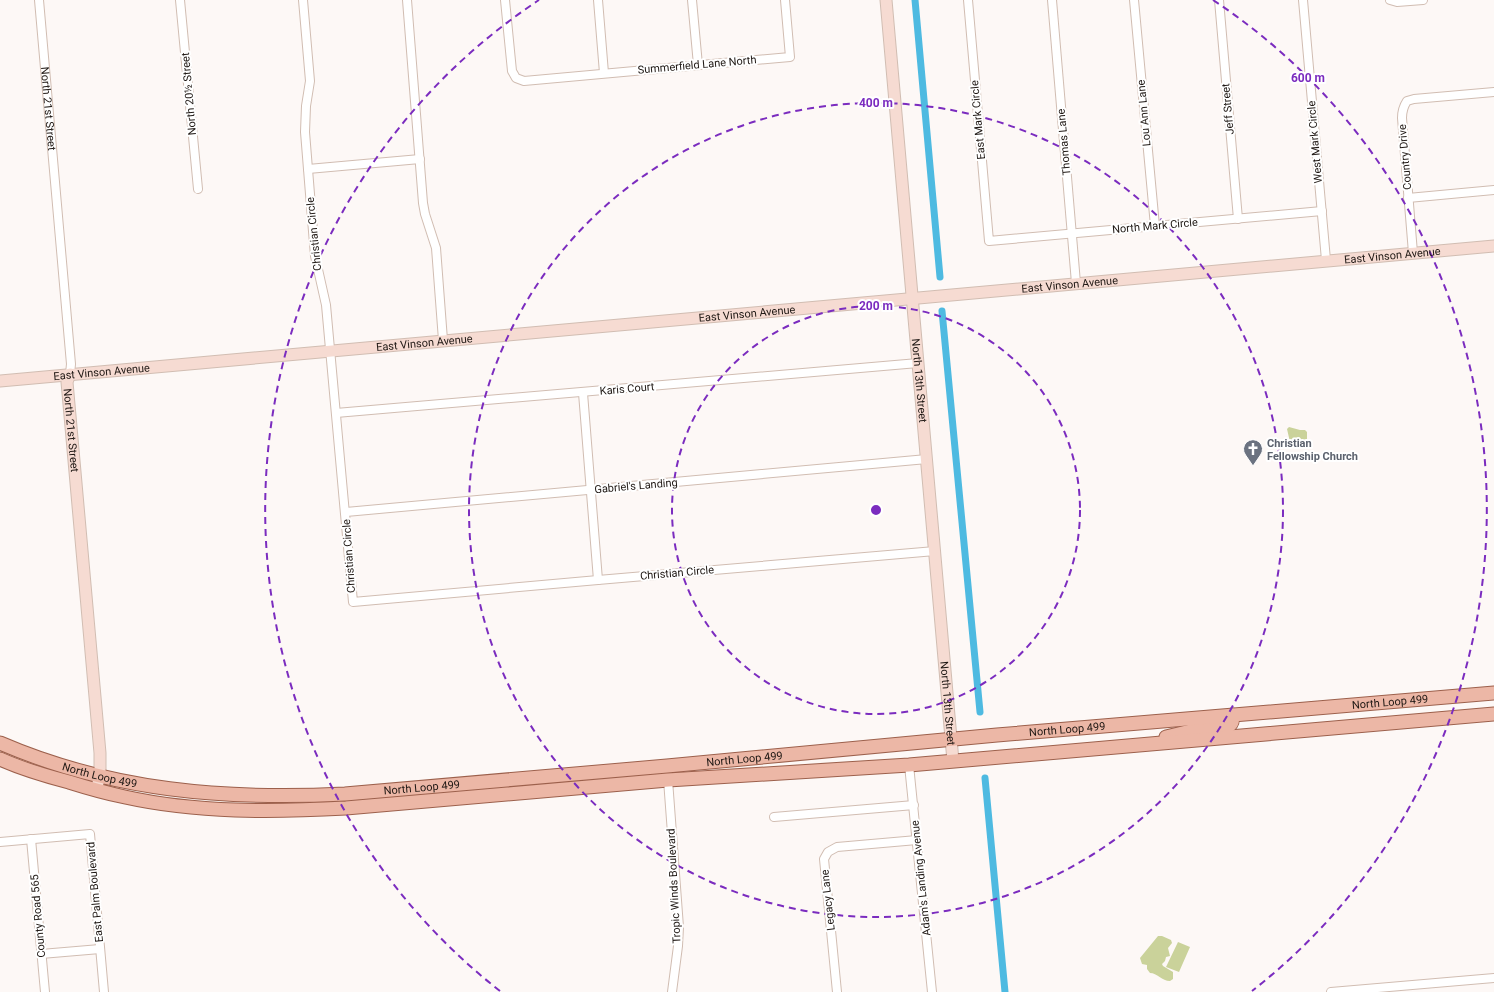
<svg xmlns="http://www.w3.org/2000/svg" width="1494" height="992" font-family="Roboto,sans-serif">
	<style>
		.green { fill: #cad29a }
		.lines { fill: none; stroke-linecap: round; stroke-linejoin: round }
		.canal { stroke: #4ebae1; stroke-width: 7 }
		.street-casing { stroke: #d1bdb2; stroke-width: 10 }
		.secondary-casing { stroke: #d1bdb2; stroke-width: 13 }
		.primary-casing { stroke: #9c604c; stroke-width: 15 }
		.street { stroke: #fff; stroke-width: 8 }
		.secondary { stroke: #f6dbd2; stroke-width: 11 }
		.primary { stroke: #ecb7a6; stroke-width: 13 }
		.ring { fill: none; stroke: #7b2cbf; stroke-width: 2; stroke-dasharray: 7 5 }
		.labels { text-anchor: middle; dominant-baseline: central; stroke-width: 4; stroke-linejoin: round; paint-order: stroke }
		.street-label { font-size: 11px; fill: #1e1713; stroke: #fff }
		.worship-label { font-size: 11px; font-weight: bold; fill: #5b616d; stroke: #fff; text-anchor: start }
		.centre { fill: #7b2cbf; stroke: #fff; stroke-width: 2 }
		.ring-label { font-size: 12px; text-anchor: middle; font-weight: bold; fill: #7b2cbf; stroke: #fff; stroke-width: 4; stroke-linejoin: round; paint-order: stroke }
	</style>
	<rect width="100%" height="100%" fill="#fdf8f6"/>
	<path class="green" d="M 1289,427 L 1300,430 L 1305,430 L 1307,432 L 1307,443 L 1299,445 L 1290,442 L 1287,429 Z
		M 1158,936 L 1162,936 L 1171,940 L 1172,943 L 1168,948 L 1170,956 L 1166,957 L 1165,961 L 1162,964 L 1163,966 L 1173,972 L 1173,979 L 1170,981 C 1162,981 1157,973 1150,973 L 1147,969 L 1147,965 L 1142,964 L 1140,958 Z
		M 1178,942 L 1190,947 L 1179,972 L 1166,967 Z"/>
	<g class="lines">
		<path class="canal" d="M 915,0 L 940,277
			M 942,311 L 980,712
			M 985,778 L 1005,992"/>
		<g class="street-casing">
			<g id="street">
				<path id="s1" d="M 39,0 L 71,364 L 70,374"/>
				<path d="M 180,0 L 198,189"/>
				<path d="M 303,0 L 310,81 L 306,106 L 305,132 L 315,256 L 326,305 L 353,602 L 598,580 L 935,551"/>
				<path d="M 407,0 L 423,203 L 425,214 L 436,248 L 443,340"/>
				<path d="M 505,0 L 512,71 L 516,78 L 524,81 L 790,57 L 785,0"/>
				<path d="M 598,0 L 604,73"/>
				<path d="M 692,0 L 698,65"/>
				<path d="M 968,0 L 989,241 L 1322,211"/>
				<path d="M 1052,0 L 1076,283"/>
				<path d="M 1134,0 L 1155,226"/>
				<path d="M 1219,0 L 1238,219"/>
				<path d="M 1303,0 L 1326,260"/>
				<path d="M 1390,0 L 1397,2 L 1423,0"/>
				<path d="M 308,169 L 420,159"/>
				<path d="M 1408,198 L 1494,190"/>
				<path d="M 1413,253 L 1402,118 C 1402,111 1403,107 1407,101 L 1414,99 L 1494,92"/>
				<path d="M 583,393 L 598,580"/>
				<path d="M 336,413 L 918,363"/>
				<path d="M 346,512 L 927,459"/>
				<path d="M 909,765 L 932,992"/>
				<path d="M 668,780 L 679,927 L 678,946 L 672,992"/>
				<path d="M 774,817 L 914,805"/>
				<path d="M 31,839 L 45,992"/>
				<path d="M 0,842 L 90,834 L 104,992"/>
				<path d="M 41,954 L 100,949"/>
				<path d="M 837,992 L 824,859 L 828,852 L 837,847 L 917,840"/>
				<path d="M 1331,992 L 1494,978"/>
			</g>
		</g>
		<g class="secondary-casing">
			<g id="secondary">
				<path id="s2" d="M 886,0 L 953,761"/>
				<path id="s3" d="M 70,374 L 67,382 L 100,753 L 100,776 L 96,790"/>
				<path id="s4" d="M 0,381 L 1494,246"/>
			</g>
		</g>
		<g class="primary-casing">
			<g id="primary">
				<path d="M 1166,737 L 1199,729 L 1229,726 C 1233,723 1233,720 1232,715"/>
				<path id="s5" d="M 0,743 C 111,791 226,800 345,794 L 667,766 L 997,735 L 1494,693"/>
				<path d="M 0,759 C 22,769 46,776 69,782 C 88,788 106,793 125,797 C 197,813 273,812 346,808 L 668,780 L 909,765 L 1494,714"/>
			</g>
		</g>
		<use href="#street" class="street"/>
		<use href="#secondary" class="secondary"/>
		<use href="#primary" class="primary"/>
	</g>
	<g class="ring">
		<circle cx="876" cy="510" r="204"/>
		<circle cx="876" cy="510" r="407"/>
		<path d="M500 991A611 611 0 0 1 539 0M1213 0A611 611 0 0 1 1252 991"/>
	</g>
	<defs>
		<g id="church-pin" transform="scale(1)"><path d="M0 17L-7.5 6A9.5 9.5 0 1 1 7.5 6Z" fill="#6b7280" stroke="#fff"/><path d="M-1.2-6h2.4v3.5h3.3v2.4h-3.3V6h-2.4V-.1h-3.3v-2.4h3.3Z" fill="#fff"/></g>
	</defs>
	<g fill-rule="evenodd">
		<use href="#church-pin" x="1253" y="449"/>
	</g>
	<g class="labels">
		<g class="street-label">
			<text transform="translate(697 65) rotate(-5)">Summerfield Lane North</text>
			<text transform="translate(189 94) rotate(-95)">North 20½ Street</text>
			<text stroke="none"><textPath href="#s1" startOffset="109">North 21st Street</textPath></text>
			<text transform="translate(1228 109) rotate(-95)">Jeff Street</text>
			<text transform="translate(1144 113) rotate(-95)">Lou Ann Lane</text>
			<text transform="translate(978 120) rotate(-95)">East Mark Circle</text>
			<text transform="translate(1064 142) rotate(-95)">Thomas Lane</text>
			<text transform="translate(1315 142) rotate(-95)">West Mark Circle</text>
			<text transform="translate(1405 157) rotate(-95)">Country Drive</text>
			<text transform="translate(1155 226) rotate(-5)">North Mark Circle</text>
			<text transform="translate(314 234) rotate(-96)">Christian Circle</text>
			<text stroke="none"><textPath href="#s4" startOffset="1398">East Vinson Avenue</textPath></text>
			<text stroke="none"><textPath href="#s4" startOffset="1074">East Vinson Avenue</textPath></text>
			<text stroke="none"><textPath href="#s4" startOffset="750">East Vinson Avenue</textPath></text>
			<text stroke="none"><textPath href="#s4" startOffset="426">East Vinson Avenue</textPath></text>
			<text stroke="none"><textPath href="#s4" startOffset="102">East Vinson Avenue</textPath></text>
			<text stroke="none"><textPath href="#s2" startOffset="382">North 13th Street</textPath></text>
			<text transform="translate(627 389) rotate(-5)">Karis Court</text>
			<text stroke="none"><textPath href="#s3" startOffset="57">North 21st Street</textPath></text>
			<text transform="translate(636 486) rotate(-5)">Gabriel's Landing</text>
			<text transform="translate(349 556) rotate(-94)">Christian Circle</text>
			<text transform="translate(677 573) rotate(-5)">Christian Circle</text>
			<text stroke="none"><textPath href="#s5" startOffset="1401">North Loop 499</textPath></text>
			<text stroke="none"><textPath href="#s2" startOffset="706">North 13th Street</textPath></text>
			<text stroke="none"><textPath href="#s5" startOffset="1077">North Loop 499</textPath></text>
			<text stroke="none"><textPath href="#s5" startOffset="753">North Loop 499</textPath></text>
			<text stroke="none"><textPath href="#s5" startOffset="105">North Loop 499</textPath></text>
			<text stroke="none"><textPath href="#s5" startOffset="429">North Loop 499</textPath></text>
			<text transform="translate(921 878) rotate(-96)">Adam's Landing Avenue</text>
			<text transform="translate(674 886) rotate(-93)">Tropic Winds Boulevard</text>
			<text transform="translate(95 892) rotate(-95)">East Palm Boulevard</text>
			<text transform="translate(828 900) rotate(-96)">Legacy Lane</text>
			<text transform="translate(38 916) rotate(-95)">County Road 565</text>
		</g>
		<g class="worship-label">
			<text x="1267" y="443">Christian<tspan x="1267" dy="13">Fellowship Church</tspan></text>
		</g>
	</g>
	<circle cx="876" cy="510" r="6" class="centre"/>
	<g class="ring-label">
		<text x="1308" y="82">600 m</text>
		<text x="876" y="107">400 m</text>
		<text x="876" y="310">200 m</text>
	</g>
</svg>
